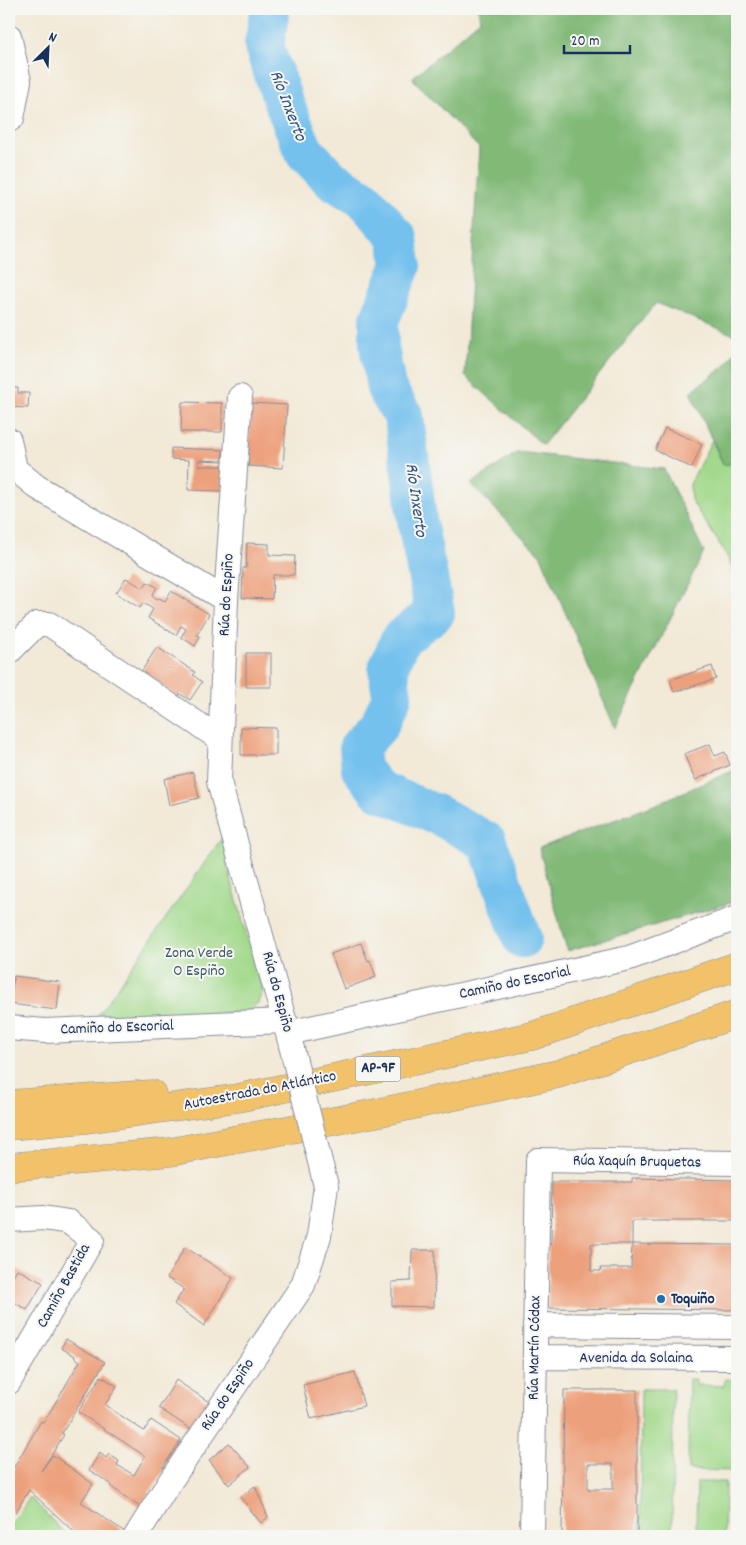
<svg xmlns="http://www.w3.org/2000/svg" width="746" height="1545" font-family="Dekko,sans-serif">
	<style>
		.green { fill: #a2d98b; stroke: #5e8474 }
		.forest { fill: #81b977; stroke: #4e746a }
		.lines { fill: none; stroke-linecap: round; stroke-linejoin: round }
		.river { stroke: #74c1ee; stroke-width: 40 }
		.building { fill: #eda07c; fill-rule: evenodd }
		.minor-casing { stroke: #868c9a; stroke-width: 26 }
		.motorway-casing { stroke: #868c9a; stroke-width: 29 }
		.minor { stroke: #fff; stroke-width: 24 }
		.motorway { stroke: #f2c26a; stroke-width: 28 }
		.minor-bridge-casing { stroke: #868c9a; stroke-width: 26; stroke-linecap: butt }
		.minor-bridge { stroke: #fff; stroke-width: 24 }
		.poi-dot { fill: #1f6fb2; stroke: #f6f6f2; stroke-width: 2 }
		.labels { text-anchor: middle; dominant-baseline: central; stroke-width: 4; stroke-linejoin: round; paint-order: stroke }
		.shield { fill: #f6f6f2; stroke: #5d6b8a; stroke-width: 1 }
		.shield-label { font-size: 15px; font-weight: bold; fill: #1b2f5e }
		.street-label { font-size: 16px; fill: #1b2f5e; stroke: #f6f6f2 }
		.park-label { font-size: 16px; fill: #3d5a69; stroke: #f6f6f2 }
		.poi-label { font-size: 16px; font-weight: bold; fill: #1b2f5e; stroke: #f6f6f2; text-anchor: start }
		.water-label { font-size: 18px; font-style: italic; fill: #315482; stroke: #f6f6f2 }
	</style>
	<rect width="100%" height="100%" fill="#f6f6f2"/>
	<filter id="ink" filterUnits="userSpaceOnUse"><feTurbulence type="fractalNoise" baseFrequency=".02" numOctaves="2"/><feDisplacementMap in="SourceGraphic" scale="10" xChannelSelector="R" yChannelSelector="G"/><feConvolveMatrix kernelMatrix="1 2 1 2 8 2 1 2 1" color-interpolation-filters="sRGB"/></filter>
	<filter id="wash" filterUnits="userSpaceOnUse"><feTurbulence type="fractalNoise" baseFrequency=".0096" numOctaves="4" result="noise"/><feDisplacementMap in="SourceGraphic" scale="20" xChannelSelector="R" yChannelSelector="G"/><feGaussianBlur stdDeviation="1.12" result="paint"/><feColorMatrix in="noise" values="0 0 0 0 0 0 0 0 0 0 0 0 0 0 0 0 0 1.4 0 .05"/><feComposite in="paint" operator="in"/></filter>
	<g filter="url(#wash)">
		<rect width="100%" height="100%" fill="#f2e9d6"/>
		<path class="green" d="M 712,440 L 723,465 L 737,462 L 737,578 L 725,552 L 691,500 L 690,484 Z
			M 224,835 L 228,869 L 263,991 L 258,1003 L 250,1011 L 94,1021 Z
			M 689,1379 L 696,1379 L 696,1385 L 724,1386 L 725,1379 L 737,1380 L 737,1471 L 688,1470 Z
			M 641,1389 L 673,1389 L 672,1536 L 640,1536 Z
			M 697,1482 L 725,1482 L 724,1536 L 696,1536 Z
			M 30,1497 L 67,1536 L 9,1536 L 9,1529 Z"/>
		<path class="forest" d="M 478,9 L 737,9 L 737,336 L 656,303 L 543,445 L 465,376 L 479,148 L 412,78 L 480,20 Z
			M 737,349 L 737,462 L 724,465 L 690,392 L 725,366 Z
			M 518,452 L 664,469 L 704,552 L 615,728 L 541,556 L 471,484 Z
			M 737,769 L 737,901 L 567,951 L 539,848 L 649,807 Z"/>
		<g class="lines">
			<path class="river" d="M 270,9 L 264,46 L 283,101 L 304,151 L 331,179 L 365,200 L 398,238 L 401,266 L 379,321 L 379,346 L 386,388 L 404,417 L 418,527 L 435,613 L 401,638 L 388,668 L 392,697 L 379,725 L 359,747 L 361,769 L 378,790 L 442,817 L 487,842 L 522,938"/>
		</g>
		<g id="blocks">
			<path class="building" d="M 9,388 L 18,388 L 18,393 L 29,393 L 28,408 L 9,407 Z
				M 182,402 L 222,403 L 222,432 L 181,432 Z
				M 251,403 L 287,405 L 283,468 L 248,466 Z
				M 665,428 L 702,444 L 692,468 L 655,450 Z
				M 171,448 L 223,450 L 223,461 L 199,460 L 199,466 L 223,466 L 222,491 L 188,490 L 189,460 L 171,459 Z
				M 247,543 L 269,544 L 269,555 L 295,556 L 294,575 L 273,575 L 272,599 L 242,598 L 243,568 L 246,568 Z
				M 126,578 L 143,588 L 147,582 L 157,587 L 152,596 L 158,599 L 159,598 L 165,601 L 171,591 L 209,614 L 197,635 L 200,636 L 195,646 L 181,637 L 186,629 L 181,626 L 176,635 L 148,618 L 153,609 L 143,603 L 140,608 L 116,593 Z
				M 157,647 L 195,672 L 193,675 L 202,682 L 190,700 L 180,694 L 178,697 L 141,672 Z
				M 246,653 L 271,653 L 271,687 L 246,687 Z
				M 712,666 L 716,679 L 674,692 L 670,680 Z
				M 241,727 L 276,728 L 276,755 L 241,755 Z
				M 710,744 L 715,756 L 725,752 L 730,765 L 695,780 L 684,754 Z
				M 193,772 L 199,798 L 169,805 L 164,779 Z
				M 361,943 L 368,961 L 370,960 L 376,977 L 344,989 L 331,954 Z
				M 14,976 L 60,982 L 57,1010 L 10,1004 Z
				M 632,1178 L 737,1180 L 737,1221 L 632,1221 L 632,1244 L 737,1245 L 737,1310 L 548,1308 L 548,1244 L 551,1244 L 552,1182 L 632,1182 ZM 591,1244 L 632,1244 L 631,1268 L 600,1268 L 601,1271 L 591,1271 Z
				M 185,1247 L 233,1278 L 204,1326 L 174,1304 L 184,1289 L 167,1278 Z
				M 412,1250 L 435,1250 L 434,1307 L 392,1306 L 392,1282 L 411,1281 Z
				M 17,1269 L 43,1283 L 27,1310 L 9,1299 L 9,1283 Z
				M 66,1339 L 105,1362 L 62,1433 L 64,1435 L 41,1471 L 53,1455 L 93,1484 L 81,1502 L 125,1532 L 122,1536 L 81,1536 L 72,1530 L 29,1490 L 15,1513 L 9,1509 L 9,1492 L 13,1485 L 9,1482 L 9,1470 L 11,1472 L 41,1421 L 44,1422 L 80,1361 L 74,1357 L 75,1356 L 61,1348 Z
				M 355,1372 L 364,1406 L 311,1419 L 303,1385 Z
				M 101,1376 L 117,1386 L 105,1405 L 144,1431 L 151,1420 L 181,1440 L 163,1467 L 165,1469 L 140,1507 L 110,1486 L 111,1484 L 89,1470 L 100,1453 L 106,1458 L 109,1454 L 119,1461 L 117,1465 L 134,1475 L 145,1456 L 78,1412 Z
				M 176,1380 L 209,1402 L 192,1430 L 159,1408 Z
				M 564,1390 L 637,1390 L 637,1536 L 562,1536 ZM 588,1464 L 613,1464 L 613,1489 L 588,1489 Z
				M 229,1443 L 250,1467 L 229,1485 L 209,1460 Z
				M 255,1486 L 268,1517 L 261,1523 L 240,1497 Z"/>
		</g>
	</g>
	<g filter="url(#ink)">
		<use href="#blocks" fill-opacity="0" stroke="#868c9a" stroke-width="1"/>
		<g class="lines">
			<g class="minor-casing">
				<path id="minor" d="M 9,36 L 19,81 L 12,118 L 9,120
					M 240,397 L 226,600 L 219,782 L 291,1045
					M 9,440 L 15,469 L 37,487 L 226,600
					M 9,652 L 37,624 L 49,624 L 220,739
					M 9,1028 L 45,1031 L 285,1021
					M 288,1033 L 629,958 L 737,918
					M 9,1220 L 43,1218 L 69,1222 L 92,1240 L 9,1382
					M 535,1325 L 737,1327
					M 535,1357 L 737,1358
					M 136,1536 L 165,1489 L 303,1285 L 319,1236 L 326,1186
					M 532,1536 L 538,1160 L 737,1163"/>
			</g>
			<g class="motorway-casing">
				<path id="motorway" d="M 9,1104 L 152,1094
					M 9,1126 L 87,1119 L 238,1098 L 532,1036 L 737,966
					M 9,1167 L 170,1152 L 381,1112 L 558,1074 L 737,1014"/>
			</g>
			<use href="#minor" class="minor"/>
			<use href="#motorway" class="motorway"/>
			<g class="minor-bridge-casing">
				<path id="minor-bridge" d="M 291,1045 L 326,1186"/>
			</g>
			<use href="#minor-bridge" class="minor-bridge"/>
		</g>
	</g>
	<circle class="poi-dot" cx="661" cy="1299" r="5"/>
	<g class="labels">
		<rect class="shield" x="355.5" y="1056.5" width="45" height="25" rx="4"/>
		<g class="shield-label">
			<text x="378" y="1069">AP-9F</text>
		</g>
		<g class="street-label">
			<text transform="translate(227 595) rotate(-87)">Rúa do Espiño</text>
			<text transform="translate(515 983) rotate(-12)">Camiño do Escorial</text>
			<text transform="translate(277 992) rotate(75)">Rúa do Espiño</text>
			<text transform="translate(117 1028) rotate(-2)">Camiño do Escorial</text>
			<text transform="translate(260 1091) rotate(-11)">Autoestrada do Atlántico</text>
			<text transform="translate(637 1162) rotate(1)">Rúa Xaquín Bruquetas</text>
			<text transform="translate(64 1286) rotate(-61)">Camiño Bastida</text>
			<text transform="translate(535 1348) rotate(-89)">Rúa Martín Códax</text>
			<text x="636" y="1358">Avenida da Solaina</text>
			<text transform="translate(228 1395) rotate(-56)">Rúa do Espiño</text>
		</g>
		<g class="park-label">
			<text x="199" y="953">Zona Verde<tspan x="199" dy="18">O Espiño</tspan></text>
		</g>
		<g class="poi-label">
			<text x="671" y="1299">Toquiño</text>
		</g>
		<g class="water-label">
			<text transform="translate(287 106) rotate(69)">Río Inxerto</text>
			<text transform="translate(415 500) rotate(82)">Río Inxerto</text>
		</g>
	</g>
	<rect width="746" height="1545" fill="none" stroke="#f6f6f2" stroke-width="30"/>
	<g transform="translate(48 48) rotate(24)" stroke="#f6f6f2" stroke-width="4" paint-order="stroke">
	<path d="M0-4L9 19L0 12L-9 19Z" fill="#1b2f5e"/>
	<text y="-8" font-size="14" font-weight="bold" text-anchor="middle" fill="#1b2f5e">N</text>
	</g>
	<path d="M564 45v8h66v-8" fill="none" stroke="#1b2f5e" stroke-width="2.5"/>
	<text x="571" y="45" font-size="15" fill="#1b2f5e" stroke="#f6f6f2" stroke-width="4" paint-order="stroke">20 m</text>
</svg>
